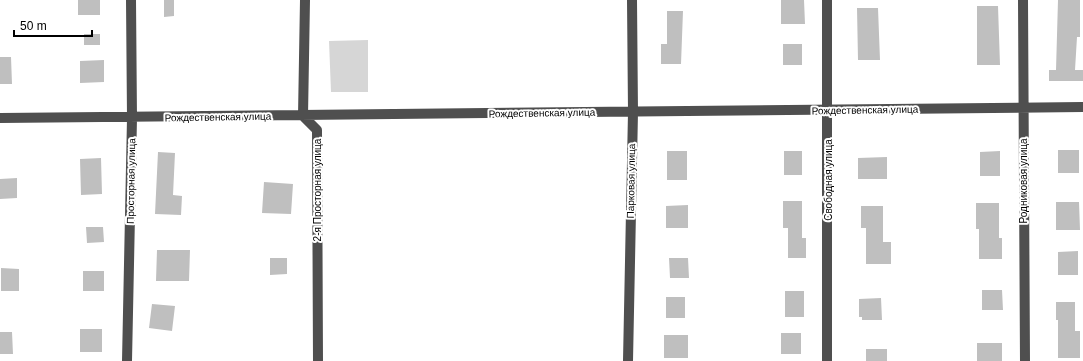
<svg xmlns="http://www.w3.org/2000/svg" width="1083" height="361" font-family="Helvetica,sans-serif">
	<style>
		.green { fill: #d6d6d6 }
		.building { fill: #bfbfbf }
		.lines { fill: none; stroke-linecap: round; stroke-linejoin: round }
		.minor { stroke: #4f4f4f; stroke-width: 10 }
		.labels { text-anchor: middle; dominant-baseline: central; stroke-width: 4; stroke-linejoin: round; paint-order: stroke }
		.street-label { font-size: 10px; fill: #000; stroke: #fff }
	</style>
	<rect width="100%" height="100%" fill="#fff"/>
	<path class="green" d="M 368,40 L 368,92 L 331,92 L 329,41 Z"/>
	<path class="building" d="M 78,0 L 100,0 L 100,15 L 78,15 Z
		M 164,0 L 174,0 L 174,16 L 164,17 Z
		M 781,0 L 804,0 L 805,24 L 781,24 Z
		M 1058,0 L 1080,0 L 1080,37 L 1077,37 L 1075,70 L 1083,70 L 1083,81 L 1049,81 L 1049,70 L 1056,70 Z
		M 977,6 L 998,6 L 1000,65 L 977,65 Z
		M 857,8 L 878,8 L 880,60 L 858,60 Z
		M 667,11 L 683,11 L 681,64 L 661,64 L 661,44 L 667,44 Z
		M 84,34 L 100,34 L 100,45 L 84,45 Z
		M 783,44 L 802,44 L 802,65 L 783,65 Z
		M 0,57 L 11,57 L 12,84 L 0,84 Z
		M 104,60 L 104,82 L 80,83 L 80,61 Z
		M 1058,150 L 1079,150 L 1079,173 L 1058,173 Z
		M 667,151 L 687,151 L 687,180 L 667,180 Z
		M 784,151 L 802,151 L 802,175 L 784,175 Z
		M 1000,151 L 1000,176 L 980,176 L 980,152 Z
		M 158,152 L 175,153 L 173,195 L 182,196 L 181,215 L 155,214 Z
		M 887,157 L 887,179 L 858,179 L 858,158 Z
		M 101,158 L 102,194 L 81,195 L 80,159 Z
		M 17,178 L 17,198 L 0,199 L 0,179 Z
		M 264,182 L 293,184 L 291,214 L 262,213 Z
		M 783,201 L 802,201 L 802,238 L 806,238 L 806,258 L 788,258 L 788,228 L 783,228 Z
		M 1056,202 L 1079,202 L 1080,230 L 1056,230 Z
		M 976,203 L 999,203 L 999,238 L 1002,238 L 1002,259 L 979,259 L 979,229 L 976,229 Z
		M 688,205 L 688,228 L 666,228 L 666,206 Z
		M 861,206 L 883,206 L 883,242 L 891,242 L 891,264 L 866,264 L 866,228 L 861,228 Z
		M 86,227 L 103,227 L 104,242 L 87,243 Z
		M 157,250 L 190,250 L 189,281 L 156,281 Z
		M 1078,251 L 1078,275 L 1058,275 L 1058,252 Z
		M 270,258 L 287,258 L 287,274 L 270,275 Z
		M 669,258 L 688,258 L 689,278 L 670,278 Z
		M 1,268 L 19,269 L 19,291 L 1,291 Z
		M 83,271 L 104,271 L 104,291 L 83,291 Z
		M 982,290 L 1002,290 L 1003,310 L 982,310 Z
		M 785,291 L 804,291 L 804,317 L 785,317 Z
		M 666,297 L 685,297 L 685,318 L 666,318 Z
		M 881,298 L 882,320 L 862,320 L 862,317 L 859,317 L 859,299 Z
		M 1056,302 L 1075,302 L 1075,331 L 1080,331 L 1080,358 L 1058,358 L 1058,320 L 1056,320 Z
		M 152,304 L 175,306 L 172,331 L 149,328 Z
		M 80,329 L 102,329 L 102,352 L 80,352 Z
		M 0,332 L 12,332 L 13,354 L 0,354 Z
		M 781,333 L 801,333 L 801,354 L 781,354 Z
		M 664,335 L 688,335 L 688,358 L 664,358 Z
		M 977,343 L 1002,343 L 1002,361 L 977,361 Z
		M 866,349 L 887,349 L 887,361 L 866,361 Z"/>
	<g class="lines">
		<path class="minor" d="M 305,0 L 303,116 L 317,130 L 318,361
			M 827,0 L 827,361
			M 1023,0 L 1025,361
			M 0,118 L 1083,107
			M 127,361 L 132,118 L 131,0
			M 628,361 L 633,112 L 632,0"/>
	</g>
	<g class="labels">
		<g class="street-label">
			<text transform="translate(865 110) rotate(-1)">Рождественская улица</text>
			<text transform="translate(542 113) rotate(-1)">Рождественская улица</text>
			<text transform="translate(218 117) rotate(-1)">Рождественская улица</text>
			<text transform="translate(828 180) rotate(-90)">Свободная улица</text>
			<text transform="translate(131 181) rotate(-89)">Просторная улица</text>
			<text transform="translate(631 181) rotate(-89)">Парковая улица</text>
			<text transform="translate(1023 181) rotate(-90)">Родниковая улица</text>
			<text transform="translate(317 190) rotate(-90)">2-я Просторная улица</text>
		</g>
	</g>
	<path d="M14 30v6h78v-6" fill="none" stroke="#000000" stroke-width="2"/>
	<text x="20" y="30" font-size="12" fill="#000000" stroke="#ffffff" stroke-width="3" paint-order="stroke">50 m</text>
</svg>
